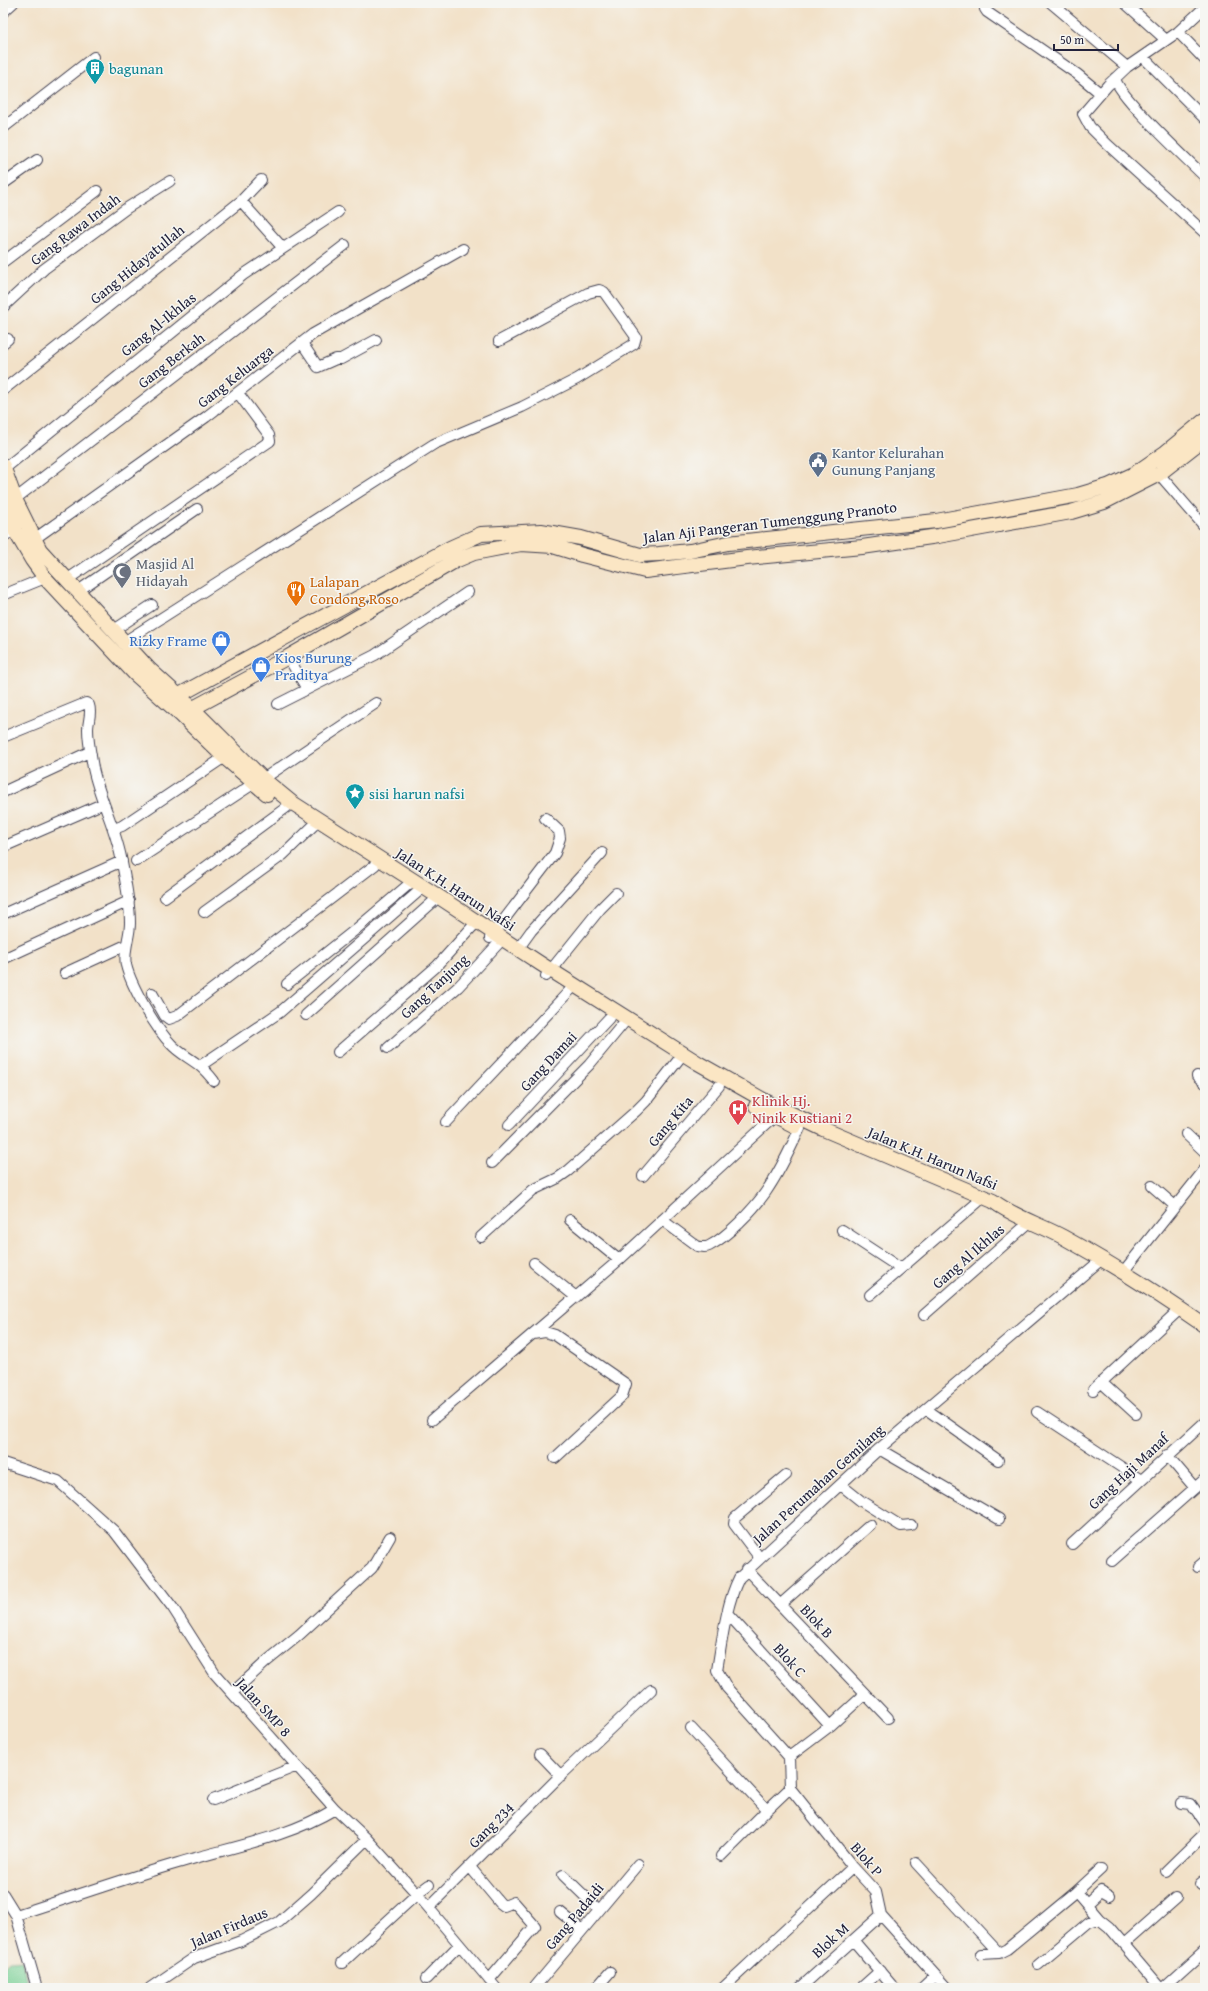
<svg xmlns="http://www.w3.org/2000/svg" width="1208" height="1991" font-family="'Gentium Book Plus',serif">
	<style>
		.green { fill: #79d095; stroke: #4e7968 }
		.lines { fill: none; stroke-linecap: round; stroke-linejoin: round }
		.minor-casing { stroke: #413f50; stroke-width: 12 }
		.secondary-casing { stroke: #413f50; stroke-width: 16 }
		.minor { stroke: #fff; stroke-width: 10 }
		.secondary { stroke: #fbe6c4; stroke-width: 14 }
		.labels { text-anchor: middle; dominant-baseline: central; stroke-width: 3; stroke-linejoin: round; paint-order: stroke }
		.culture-label { font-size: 15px; fill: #0d838f; stroke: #f6f6f2; text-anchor: start }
		.street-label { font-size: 15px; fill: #22223b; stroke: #f6f6f2 }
		.service-label { font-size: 15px; fill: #4e5e75; stroke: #f6f6f2; text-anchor: start }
		.worship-label { font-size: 15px; fill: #5b616d; stroke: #f6f6f2; text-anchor: start }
		.food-label { font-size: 15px; fill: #c56008; stroke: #f6f6f2; text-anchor: start }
		.shop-label { font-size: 15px; fill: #366cbe; stroke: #f6f6f2; text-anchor: end }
		.health-label { font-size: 15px; fill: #be3a42; stroke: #f6f6f2; text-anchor: start }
	</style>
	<rect width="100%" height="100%" fill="#f6f6f2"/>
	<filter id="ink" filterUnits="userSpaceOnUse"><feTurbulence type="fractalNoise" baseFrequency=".025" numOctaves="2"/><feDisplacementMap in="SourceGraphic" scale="8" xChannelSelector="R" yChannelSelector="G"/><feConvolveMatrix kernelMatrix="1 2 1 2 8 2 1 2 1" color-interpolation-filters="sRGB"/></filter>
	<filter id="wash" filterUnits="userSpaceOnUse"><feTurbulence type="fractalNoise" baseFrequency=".012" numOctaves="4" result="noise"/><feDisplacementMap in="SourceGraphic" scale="16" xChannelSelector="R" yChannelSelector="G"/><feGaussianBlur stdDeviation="0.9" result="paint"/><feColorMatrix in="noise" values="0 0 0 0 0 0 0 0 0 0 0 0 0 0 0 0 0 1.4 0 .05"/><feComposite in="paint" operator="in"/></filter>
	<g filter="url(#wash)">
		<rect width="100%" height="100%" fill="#f2e1c8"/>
		<path class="green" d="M 22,1960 L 28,1988 L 3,1988 L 3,1967 L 9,1961 Z"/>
	</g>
	<g filter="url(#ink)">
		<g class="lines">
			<g class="minor-casing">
				<path id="minor" d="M 988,3 L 985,9 L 987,12 L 1077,74 L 1100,93
					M 1051,3 L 1127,67
					M 1125,3 L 1166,40
					M 1205,7 L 1178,32 L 1127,67 L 1108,85 L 1083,114 L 1090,127 L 1108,145 L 1205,233
					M 3,12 L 13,3
					M 1178,32 L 1205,60
					M 1143,57 L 1205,119
					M 1115,78 C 1118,96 1188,160 1205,177
					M 3,128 L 94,57
					M 3,184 L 37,160
					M 241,201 L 261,180
					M 3,262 L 97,191
					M 3,307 L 44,269 L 127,208 L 170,181
					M 3,343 L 8,339
					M 302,343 L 318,367 L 336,359 L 341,359 L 376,340
					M 3,390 L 241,201 L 282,247
					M 4,469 L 243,275 L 338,212
					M 1159,474 L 1205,527
					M 15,499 L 345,245
					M 3,536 L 15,531
					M 33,540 L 206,417 L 313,334 L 463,249
					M 68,579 L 270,441 L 269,435 L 238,393
					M 78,591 L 197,509
					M 3,595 L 45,578
					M 114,630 L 152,605
					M 124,642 L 434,444 L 522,407 L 577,379 L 634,344 L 636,337 L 604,292 L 599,290 L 588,293 L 499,341
					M 288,657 L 307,689
					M 278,704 L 375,655 L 468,592
					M 3,737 L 86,703 L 89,705 C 92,713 88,721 88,729 C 88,742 91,755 93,768 C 100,801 117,830 122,863 C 126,883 130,903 130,923 C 130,937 123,951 126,965 C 131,986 156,1029 171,1044 C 179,1053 190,1058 200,1066 C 205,1070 210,1076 214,1081
					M 263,779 L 376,703
					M 3,792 L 87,753 L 91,754
					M 114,829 L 122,826 L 229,754
					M 3,847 L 102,804
					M 136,861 L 253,784
					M 165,897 L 287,807
					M 204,912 L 283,855 L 313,826
					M 3,914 L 122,861
					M 490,938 L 555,853 L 560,838 L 559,831 L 545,818
					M 518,949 L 531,931 L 602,853
					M 3,959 L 129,901
					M 65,973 L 126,945
					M 546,976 L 600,909 L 616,893
					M 287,984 L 355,930 L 408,885 L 411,880
					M 152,993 L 165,1016 L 169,1019 L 177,1016 L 375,865
					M 306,1015 L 434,901
					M 388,1048 L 458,987 L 498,944
					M 338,1052 L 437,966 L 473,926
					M 200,1066 L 280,1012 L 418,892
					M 1197,1076 L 1205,1083
					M 446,1122 L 574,986
					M 509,1125 L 609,1018
					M 1186,1134 L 1205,1152
					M 492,1163 L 589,1065 L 627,1019
					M 643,1176 L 719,1086
					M 1152,1186 L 1175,1206
					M 570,1220 L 619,1260
					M 662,1220 L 697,1246 C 701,1247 705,1248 709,1246 C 727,1237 753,1210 765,1193 C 779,1173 790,1150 800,1128
					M 842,1230 L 900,1268
					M 481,1237 L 533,1190 L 558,1178 L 568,1171 L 636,1111 L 646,1101 L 683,1054
					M 534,1263 L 576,1297
					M 1123,1272 L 1205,1169
					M 870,1295 L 978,1202
					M 924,1315 L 1031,1221
					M 533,1334 L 545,1332 L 555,1335 L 626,1384 L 622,1396 L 555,1458
					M 1101,1382 L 1136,1414
					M 1093,1390 L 1180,1309
					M 926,1409 L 998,1460
					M 1037,1412 L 1141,1480
					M 432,1420 L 619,1260 L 774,1117
					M 879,1449 L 999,1519
					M 1167,1455 L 1195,1488
					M 3,1463 L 58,1481 L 114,1531 L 173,1608 L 215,1674 L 335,1809 L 367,1839 L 417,1894 L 496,1988
					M 841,1485 L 861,1501 L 901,1526 L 911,1525
					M 1072,1544 L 1205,1422
					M 759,1557 L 734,1524 L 735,1518 L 786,1475
					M 1112,1561 L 1205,1479
					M 1198,1567 L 1205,1561
					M 746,1569 L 888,1718
					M 781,1604 L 870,1525
					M 728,1614 L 830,1726
					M 232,1693 L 267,1661 L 299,1635 L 372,1568 L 390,1537
					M 691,1728 L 767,1810 L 790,1788
					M 540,1754 L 561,1776
					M 789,1757 L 830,1726 L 864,1695
					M 790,1788 L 789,1757 L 727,1688 L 717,1670 C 722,1641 726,1604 739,1578 L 879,1449 L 1102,1259
					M 790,1788 L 853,1867 L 876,1892 L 881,1915 L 947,1988
					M 213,1800 L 297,1766
					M 1182,1803 L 1191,1804 L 1205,1824
					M 721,1856 L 767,1810
					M 916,1863 L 999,1953
					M 470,1867 L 500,1903 L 504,1906 L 514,1902 L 535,1926 L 489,1980
					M 1166,1871 L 1205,1833
					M 563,1875 L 599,1910
					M 1200,1884 L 1205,1880
					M 1076,1892 L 1101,1869
					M 3,1894 L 16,1915 L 37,1988
					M 1087,1904 L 1101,1891 L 1110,1896
					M 429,1907 L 556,1780 L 651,1690
					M 560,1912 L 582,1930
					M 16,1915 C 70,1898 123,1879 178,1863 C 231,1847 287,1838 335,1809
					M 853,1940 L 894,1988
					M 1124,1944 L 1176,1898
					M 981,1954 L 999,1953 L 1007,1949 L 1076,1892 L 1099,1919
					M 342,1963 L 417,1894 L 429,1885
					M 1038,1965 L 1089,1922 L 1099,1919 L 1109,1927 L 1161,1988
					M 426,1979 L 459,1945
					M 150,1988 L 194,1958 L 241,1941 L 279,1922 L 311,1894 L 367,1839
					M 534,1988 L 638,1864
					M 596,1988 L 610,1972
					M 723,1988 L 853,1867
					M 800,1988 L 881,1915
					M 861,1988 L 880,1971
					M 922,1988 L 935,1976
					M 1164,1988 L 1205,1951"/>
			</g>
			<g class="secondary-casing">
				<path id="secondary" d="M 3,466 L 15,499 L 40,550 L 149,669 L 192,708 L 263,779 L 291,802 L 436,895 L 541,964 L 698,1063 L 767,1102 L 823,1129 L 993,1201 C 1012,1216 1041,1225 1063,1237 C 1112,1264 1159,1294 1205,1326
					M 3,499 L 15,531 L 32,560 L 45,578 L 135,674 L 181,715 L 224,757 L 267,794
					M 172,699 L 450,548 L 481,534 L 541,531 L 581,538 L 640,555 L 659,554 L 690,551 L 728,543 L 936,521 L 1078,495 L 1108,486 L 1134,474 L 1166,452 L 1205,420
					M 186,712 L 288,657 L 455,561 L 474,553 L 521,544 L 553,546 L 582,555 L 645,571 L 747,558 L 862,547 L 938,536 L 1071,512 L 1104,502 L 1159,474 L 1205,438
					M 756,1106 L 795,1126"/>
			</g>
			<use href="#minor" class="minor"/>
			<use href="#secondary" class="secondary"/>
		</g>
	</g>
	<defs>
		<g id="building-pin" transform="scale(1)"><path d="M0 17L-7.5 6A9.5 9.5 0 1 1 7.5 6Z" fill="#0f9aa8" stroke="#f6f6f2"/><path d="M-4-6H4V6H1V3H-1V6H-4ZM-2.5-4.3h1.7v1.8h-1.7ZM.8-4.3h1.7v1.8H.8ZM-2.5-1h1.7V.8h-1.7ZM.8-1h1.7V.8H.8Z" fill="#fff"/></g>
		<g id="civic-pin" transform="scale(1)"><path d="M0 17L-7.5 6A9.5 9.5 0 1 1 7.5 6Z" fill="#5c6f8a" stroke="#f6f6f2"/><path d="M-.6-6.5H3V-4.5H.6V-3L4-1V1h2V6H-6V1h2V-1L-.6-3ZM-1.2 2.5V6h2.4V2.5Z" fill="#fff"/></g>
		<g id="mosque-pin" transform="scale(1)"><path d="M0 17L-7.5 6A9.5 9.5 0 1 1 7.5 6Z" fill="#6b7280" stroke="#f6f6f2"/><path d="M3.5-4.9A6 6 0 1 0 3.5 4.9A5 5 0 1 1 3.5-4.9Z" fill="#fff"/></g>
		<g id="restaurant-pin" transform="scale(1)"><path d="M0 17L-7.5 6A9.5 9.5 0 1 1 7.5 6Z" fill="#e8710a" stroke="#f6f6f2"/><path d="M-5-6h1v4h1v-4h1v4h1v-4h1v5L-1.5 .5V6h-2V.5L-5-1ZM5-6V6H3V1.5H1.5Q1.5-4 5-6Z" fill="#fff"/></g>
		<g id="shop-pin" transform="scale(1)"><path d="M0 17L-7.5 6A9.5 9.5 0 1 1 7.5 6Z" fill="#3f7fe0" stroke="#f6f6f2"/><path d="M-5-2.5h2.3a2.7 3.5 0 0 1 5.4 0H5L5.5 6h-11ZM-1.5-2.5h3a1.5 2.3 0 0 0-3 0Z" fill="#fff"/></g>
		<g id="sight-pin" transform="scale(1)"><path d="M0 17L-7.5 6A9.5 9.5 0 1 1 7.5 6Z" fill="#0f9aa8" stroke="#f6f6f2"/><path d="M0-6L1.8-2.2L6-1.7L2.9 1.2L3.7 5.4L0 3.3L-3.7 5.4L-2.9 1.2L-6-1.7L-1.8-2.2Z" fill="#fff"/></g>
		<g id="hospital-pin" transform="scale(1)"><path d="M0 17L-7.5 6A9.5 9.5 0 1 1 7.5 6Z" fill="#e0444e" stroke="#f6f6f2"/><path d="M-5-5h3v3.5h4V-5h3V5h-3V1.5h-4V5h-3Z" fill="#fff"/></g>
	</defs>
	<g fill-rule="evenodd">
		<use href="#building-pin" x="95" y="68"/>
		<use href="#civic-pin" x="818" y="461"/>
		<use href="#mosque-pin" x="122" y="572"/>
		<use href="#restaurant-pin" x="296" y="590"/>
		<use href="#shop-pin" x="221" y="640"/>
		<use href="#shop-pin" x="261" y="666"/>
		<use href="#sight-pin" x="355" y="793"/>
		<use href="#hospital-pin" x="738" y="1109"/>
	</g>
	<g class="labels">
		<g class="culture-label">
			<text x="109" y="68">bagunan</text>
			<text x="369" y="793">sisi harun nafsi</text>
		</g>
		<g class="street-label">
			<text transform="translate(75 229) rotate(-37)">Gang Rawa Indah</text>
			<text transform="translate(137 264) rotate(-39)">Gang Hidayatullah</text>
			<text transform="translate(158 324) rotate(-39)">Gang Al-Ikhlas</text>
			<text transform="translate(171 360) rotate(-38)">Gang Berkah</text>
			<text transform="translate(235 376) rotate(-38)">Gang Keluarga</text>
			<text transform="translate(770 522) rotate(-7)">Jalan Aji Pangeran Tumenggung Pranoto</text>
			<text transform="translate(456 889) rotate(33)">Jalan K.H. Harun Nafsi</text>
			<text transform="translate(434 986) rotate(-43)">Gang Tanjung</text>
			<text transform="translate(548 1061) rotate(-47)">Gang Damai</text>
			<text transform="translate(670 1121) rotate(-50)">Gang Kita</text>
			<text transform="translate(933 1158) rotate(23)">Jalan K.H. Harun Nafsi</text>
			<text transform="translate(968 1256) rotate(-41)">Gang Al Ikhlas</text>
			<text transform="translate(1128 1471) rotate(-43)">Gang Haji Manaf</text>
			<text transform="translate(818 1484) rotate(-42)">Jalan Perumahan Gemilang</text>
			<text transform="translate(817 1621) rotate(47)">Blok B</text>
			<text transform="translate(790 1660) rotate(48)">Blok C</text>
			<text transform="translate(264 1707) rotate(48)">Jalan SMP 8</text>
			<text transform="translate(491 1825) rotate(-45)">Gang 234</text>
			<text transform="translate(867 1859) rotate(49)">Blok P</text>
			<text transform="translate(574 1916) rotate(-50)">Gang Padaidi</text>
			<text transform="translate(229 1927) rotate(-23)">Jalan Firdaus</text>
			<text transform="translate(830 1940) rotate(-42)">Blok M</text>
		</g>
		<g class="service-label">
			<text x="832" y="452">Kantor Kelurahan<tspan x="832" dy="17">Gunung Panjang</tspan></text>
		</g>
		<g class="worship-label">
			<text x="136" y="563">Masjid Al<tspan x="136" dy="17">Hidayah</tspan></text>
		</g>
		<g class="food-label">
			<text x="310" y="581">Lalapan<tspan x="310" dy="17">Condong Roso</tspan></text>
		</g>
		<g class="shop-label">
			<text x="207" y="640">Rizky Frame</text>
			<text x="275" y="657" text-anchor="start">Kios Burung<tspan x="275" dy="17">Praditya</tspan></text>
		</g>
		<g class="health-label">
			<text x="752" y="1100">Klinik Hj.<tspan x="752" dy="17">Ninik Kustiani 2</tspan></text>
		</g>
	</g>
	<rect width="1208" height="1991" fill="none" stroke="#f6f6f2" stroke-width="16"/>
	<path d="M1054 44v6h64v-6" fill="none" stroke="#22223b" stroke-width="2"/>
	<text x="1060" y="44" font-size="12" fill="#22223b" stroke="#f6f6f2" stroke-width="3" paint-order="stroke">50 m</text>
</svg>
